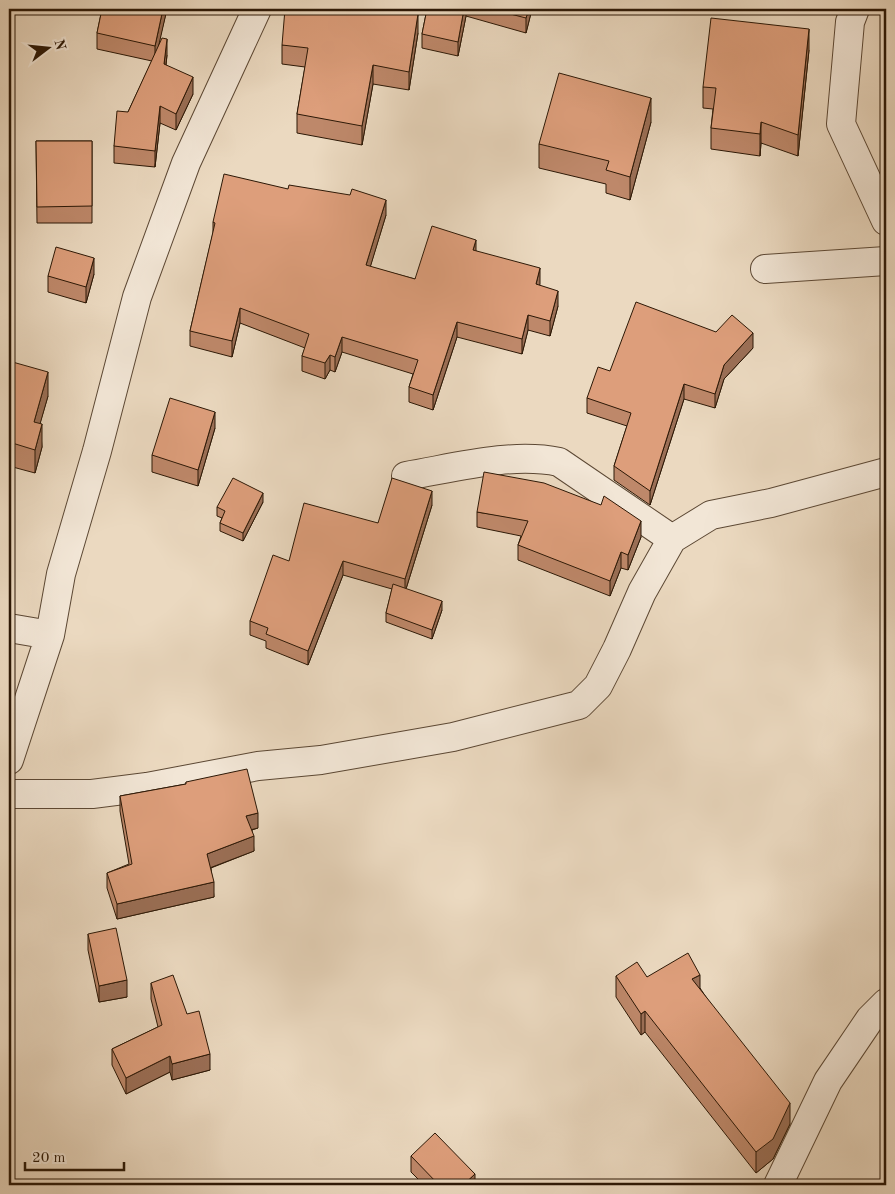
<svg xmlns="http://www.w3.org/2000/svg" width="895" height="1194" font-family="'Old Standard TT',serif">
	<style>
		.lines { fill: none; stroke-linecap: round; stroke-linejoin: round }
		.minor-casing { stroke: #5c4834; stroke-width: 30 }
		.minor { stroke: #f2e6d6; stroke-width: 28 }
		.wall { fill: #be886a; stroke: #2c1806 }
		.shaded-wall { fill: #9b6f56; stroke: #2c1806 }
		.building { fill: #dd9e7b; stroke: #2c1806 }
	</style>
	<rect width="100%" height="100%" fill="#ebd9c0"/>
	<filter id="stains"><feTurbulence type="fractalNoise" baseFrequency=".004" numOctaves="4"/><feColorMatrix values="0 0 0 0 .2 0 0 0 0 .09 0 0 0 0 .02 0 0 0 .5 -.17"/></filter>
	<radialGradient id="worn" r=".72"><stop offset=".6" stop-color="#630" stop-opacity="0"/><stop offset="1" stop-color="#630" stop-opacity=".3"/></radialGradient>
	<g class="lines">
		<g class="minor-casing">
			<path id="minor" d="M 855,9 L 850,22 L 841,124 L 886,221
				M 765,269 L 886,261
				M 406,476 C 454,468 511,452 559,462 L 672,539
				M 9,628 L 50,635
				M 9,760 L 50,635 L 61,574 L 97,451 L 137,297 L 186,163 L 257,9
				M 9,794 L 92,794 L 147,787 L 258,766 L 321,760 L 453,737 L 579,705 L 598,686 L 617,649 L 642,592 L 672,539 L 711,515 L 771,503 L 886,472
				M 778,1185 L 828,1081 L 870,1019 L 886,1003"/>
		</g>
		<use href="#minor" class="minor"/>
	</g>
	<path class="wall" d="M 102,9 L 167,9 L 158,46 L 167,55 L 166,65 L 193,94 L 176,130 L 160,123 L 155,167 L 114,163 L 114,146 L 128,112 L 152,61 L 97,49 L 97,33 Z
		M 427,9 L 532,9 L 526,33 L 466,16 L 458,56 L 422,48 L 422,34 Z
		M 418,33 L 409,90 L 373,84 L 362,145 L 297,133 L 297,114 L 305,67 L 282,64 L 282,45 Z
		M 809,50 L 798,156 L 761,143 L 760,156 L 711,149 L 711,128 L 713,109 L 703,108 L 703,87 Z
		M 651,122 L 630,200 L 606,193 L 606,184 L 539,168 L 539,144 Z
		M 36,141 L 92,141 L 92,223 L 37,223 Z
		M 386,215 L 370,267 L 415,279 L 476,251 L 540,284 L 539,285 L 558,306 L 550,336 L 528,330 L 522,354 L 457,337 L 433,410 L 409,402 L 409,387 L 413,374 L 342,352 L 335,372 L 330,370 L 325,379 L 302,371 L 302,356 L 305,348 L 240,323 L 232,357 L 190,346 L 190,331 L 213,233 L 213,222 Z
		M 94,274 L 86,303 L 48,292 L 48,276 Z
		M 753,348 L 724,379 L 715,408 L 684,399 L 650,505 L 614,480 L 614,466 L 627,426 L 587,413 L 587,398 L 610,371 Z
		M 9,361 L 48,396 L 40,423 L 42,447 L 35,473 L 9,466 Z
		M 215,428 L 198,486 L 152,472 L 152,455 Z
		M 263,502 L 243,541 L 220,531 L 220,523 L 222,518 L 217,516 L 217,507 Z
		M 432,505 L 406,589 L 442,610 L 432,639 L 386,622 L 386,613 L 392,589 L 343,575 L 308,665 L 266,648 L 266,641 L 250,635 L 250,621 L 289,561 L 378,523 Z
		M 477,512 L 641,537 L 628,570 L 621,568 L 610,596 L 518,560 L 518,545 L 521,536 L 477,527 Z
		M 186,782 L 258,828 L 252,830 L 254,851 L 211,868 L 214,897 L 117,919 L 107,888 L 107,873 L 129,864 L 120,811 L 120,796 L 186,784 Z
		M 88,934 L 127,997 L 99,1002 L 88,950 Z
		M 616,976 L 647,977 L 700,988 L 790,1124 L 773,1159 L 756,1173 L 645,1032 L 641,1035 L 616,997 Z
		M 151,983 L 187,1014 L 210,1070 L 172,1080 L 170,1072 L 126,1094 L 112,1065 L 112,1049 L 158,1027 L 151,999 Z
		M 411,1156 L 475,1185 L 424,1185 L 411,1172 Z"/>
	<path class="shaded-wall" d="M 163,9 L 167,9 L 155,62 L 155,46 Z
		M 464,9 L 466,9 L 466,16 L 458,56 L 458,42 Z
		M 529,9 L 532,9 L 526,33 L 526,18 Z
		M 418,14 L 418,33 L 409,90 L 409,72 Z
		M 809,29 L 809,50 L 798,156 L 798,135 Z
		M 167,39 L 167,55 L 164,80 L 164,64 Z
		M 373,65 L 373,84 L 362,145 L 362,126 Z
		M 193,77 L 193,94 L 176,130 L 176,114 Z
		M 651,98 L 651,122 L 630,200 L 630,177 Z
		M 160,106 L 160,123 L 155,167 L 155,151 Z
		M 761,122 L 761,143 L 760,156 L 760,134 Z
		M 386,200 L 386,215 L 366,281 L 366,265 Z
		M 476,240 L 476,255 L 473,250 Z
		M 94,258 L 94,274 L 86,303 L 86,287 Z
		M 540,268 L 540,284 L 536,300 L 536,284 Z
		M 558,291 L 558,306 L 550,336 L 550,321 Z
		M 240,308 L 240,323 L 232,357 L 232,341 Z
		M 528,315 L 528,330 L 522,354 L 522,339 Z
		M 457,322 L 457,337 L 433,410 L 433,395 Z
		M 753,333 L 753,348 L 724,379 L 715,408 L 715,394 L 724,365 Z
		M 342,337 L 342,352 L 335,372 L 335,357 Z
		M 330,355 L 330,370 L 325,379 L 325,363 Z
		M 48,372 L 48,396 L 34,445 L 34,422 Z
		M 684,384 L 684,399 L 650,505 L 650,491 Z
		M 215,412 L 215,428 L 198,486 L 198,470 Z
		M 42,424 L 42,447 L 35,473 L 35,450 Z
		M 432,491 L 432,505 L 405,592 L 405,579 Z
		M 263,493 L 263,502 L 243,541 L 243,533 Z
		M 641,521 L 641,537 L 628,570 L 628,555 Z
		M 621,552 L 621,568 L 610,596 L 610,581 Z
		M 343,561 L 343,575 L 308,665 L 308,651 Z
		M 442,601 L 442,610 L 432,639 L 432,630 Z
		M 258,813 L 258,828 L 246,831 L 246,816 Z
		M 254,836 L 254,851 L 207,869 L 207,854 Z
		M 214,882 L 214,897 L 117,919 L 117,904 Z
		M 700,975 L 700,995 L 692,979 Z
		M 127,980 L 127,997 L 99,1002 L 99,986 Z
		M 645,1011 L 645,1032 L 641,1035 L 641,1014 Z
		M 210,1054 L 210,1070 L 172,1080 L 172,1064 Z
		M 170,1056 L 170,1072 L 126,1094 L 126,1078 Z
		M 790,1103 L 790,1124 L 773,1159 L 756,1173 L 756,1152 Z
		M 475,1174 L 475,1185 L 463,1185 Z"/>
	<path class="building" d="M 102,9 L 163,9 L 155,46 L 97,33 Z
		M 285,9 L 385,9 L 418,14 L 409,72 L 373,65 L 362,126 L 297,114 L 308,48 L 282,45 Z
		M 427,9 L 464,9 L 458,42 L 422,34 Z
		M 491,9 L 529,9 L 526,18 Z
		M 711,18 L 809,29 L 798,135 L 761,122 L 760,134 L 711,128 L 716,88 L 703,87 Z
		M 162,38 L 167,39 L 164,64 L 193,77 L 176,114 L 160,106 L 155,151 L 114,146 L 117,111 L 128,112 Z
		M 559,73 L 651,98 L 630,177 L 606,170 L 609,161 L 539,144 Z
		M 36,141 L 92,141 L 92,206 L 37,207 Z
		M 224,174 L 288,189 L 289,185 L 350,195 L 352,189 L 386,200 L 366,265 L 415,279 L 432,226 L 476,240 L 473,250 L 540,268 L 536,284 L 558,291 L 550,321 L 528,315 L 522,339 L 457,322 L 433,395 L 409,387 L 418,360 L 342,337 L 335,357 L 330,355 L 325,363 L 302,356 L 309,334 L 240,308 L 232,341 L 190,331 L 215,223 L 213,222 Z
		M 56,247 L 94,258 L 86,287 L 48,276 Z
		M 636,302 L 716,332 L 732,315 L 753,333 L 724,365 L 715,394 L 684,384 L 650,491 L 614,466 L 631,413 L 587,398 L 598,367 L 610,371 Z
		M 9,361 L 48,372 L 34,422 L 42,424 L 35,450 L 9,442 Z
		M 170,398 L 215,412 L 198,470 L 152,455 Z
		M 484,472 L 544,483 L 601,505 L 604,496 L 641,521 L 628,555 L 621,552 L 610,581 L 518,545 L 528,521 L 477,512 Z
		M 233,478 L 263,493 L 243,533 L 220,523 L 225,511 L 217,507 Z
		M 392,478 L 432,491 L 405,579 L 343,561 L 308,651 L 266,634 L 268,628 L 250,621 L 273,555 L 289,561 L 304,503 L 378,523 Z
		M 393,584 L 442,601 L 432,630 L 386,613 Z
		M 247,769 L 258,813 L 246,816 L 254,836 L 207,854 L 214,882 L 117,904 L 107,873 L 132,864 L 120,796 L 186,784 L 186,782 Z
		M 116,928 L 127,980 L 99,986 L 88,934 Z
		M 688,953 L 700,975 L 692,979 L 790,1103 L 773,1139 L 756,1152 L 645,1011 L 641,1014 L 616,976 L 637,962 L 647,977 Z
		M 173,975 L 187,1014 L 199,1011 L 210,1054 L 172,1064 L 170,1056 L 126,1078 L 112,1049 L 162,1025 L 151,983 Z
		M 435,1133 L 475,1174 L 463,1185 L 439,1185 L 411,1156 Z"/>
	<rect width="895" height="1194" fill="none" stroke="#ebd9c0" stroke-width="30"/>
	<rect x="10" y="10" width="875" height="1174" fill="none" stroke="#2c1806" stroke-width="2.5"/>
	<rect x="15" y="15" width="865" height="1164" fill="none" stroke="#2c1806"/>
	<g transform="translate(48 48) rotate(74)" stroke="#f2e6d6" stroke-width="4" paint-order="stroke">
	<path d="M0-4L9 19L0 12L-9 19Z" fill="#2c1806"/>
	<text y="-8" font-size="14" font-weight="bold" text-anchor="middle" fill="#2c1806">N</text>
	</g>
	<path d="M25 1162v8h99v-8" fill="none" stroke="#2c1806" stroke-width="2.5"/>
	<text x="32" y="1162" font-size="15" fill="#2c1806" stroke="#f2e6d6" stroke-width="4" paint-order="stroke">20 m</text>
	<rect width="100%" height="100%" filter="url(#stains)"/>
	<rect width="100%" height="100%" fill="url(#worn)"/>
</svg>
